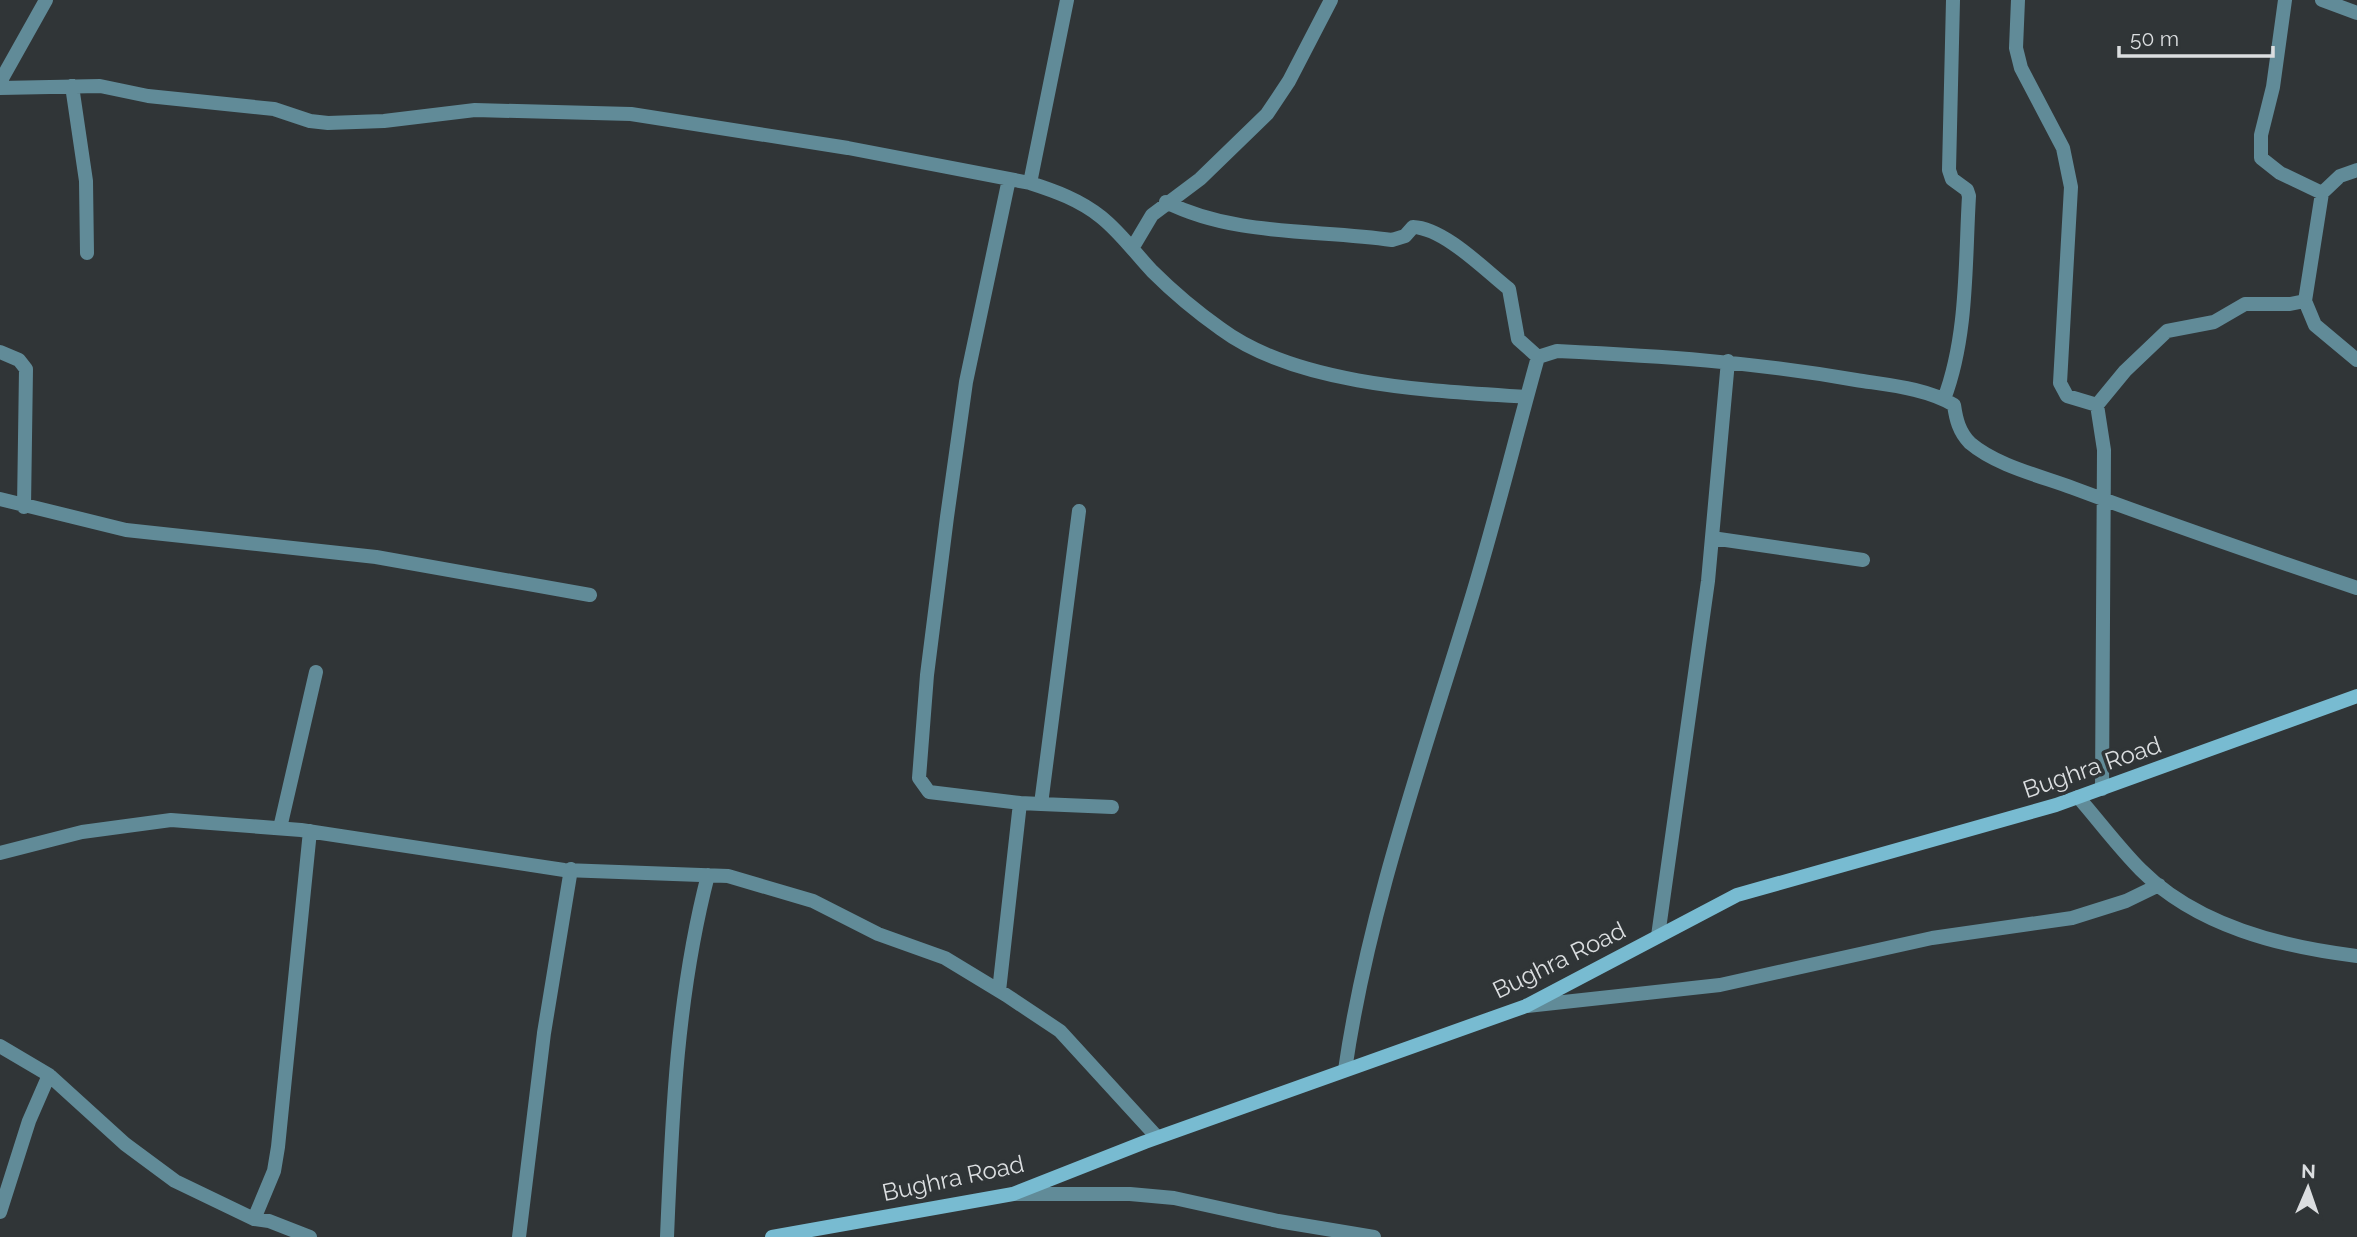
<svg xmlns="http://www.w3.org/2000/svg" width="2357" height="1237" font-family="Raleway,sans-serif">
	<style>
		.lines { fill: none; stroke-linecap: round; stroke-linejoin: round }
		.street { stroke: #618b98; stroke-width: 14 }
		.secondary { stroke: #78bbd1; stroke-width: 14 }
		.labels { text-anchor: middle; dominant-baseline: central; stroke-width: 7; stroke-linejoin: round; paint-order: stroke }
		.street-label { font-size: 24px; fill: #dbdee0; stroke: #303537 }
	</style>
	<rect width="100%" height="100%" fill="#303537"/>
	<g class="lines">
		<path class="street" d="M 2018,0 L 2016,48 L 2021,68 L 2063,148 L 2071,187 L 2060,383 L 2067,396 L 2097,405
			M 2285,0 L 2273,87 L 2261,135 L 2261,158 L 2280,173 L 2322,193
			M 2322,0 L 2357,13
			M 0,82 L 46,0
			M 72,86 L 86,181 L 87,253
			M 0,88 L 100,86 L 148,96 L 274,109 L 310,121 L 328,123 L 384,121 L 475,110 L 631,114 L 848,148 L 1030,183 C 1055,191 1080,200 1101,217 C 1121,233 1135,253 1152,271 C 1172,291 1197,312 1221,329 C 1298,386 1434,391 1527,397
			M 2357,170 L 2340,176 L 2322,193 L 2305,301 L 2315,325 L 2357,360
			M 1009,179 L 966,382 L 947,517 L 927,675 L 919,778 L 929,792 L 1020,803
			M 1030,183 L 1067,0
			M 1166,202 C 1236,237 1317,229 1392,240 L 1405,236 L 1413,227 C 1444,228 1485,270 1509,289 L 1518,339 L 1538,357
			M 1133,247 L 1152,215 L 1200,179 L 1267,114 L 1289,81 L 1331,0
			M 0,352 L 19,360 L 26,369 L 24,507
			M 1944,399 C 1968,336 1965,262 1969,196 L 1967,190 L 1952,179 L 1949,170 L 1953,0
			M 0,499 L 126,530 L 376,557 L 590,595
			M 1712,538 L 1863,560
			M 2102,789 L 2104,450 L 2097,405 L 2125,371 L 2167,331 L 2214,322 L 2245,304 L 2290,304 L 2305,301
			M 2078,797 C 2099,821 2119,848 2141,870 C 2197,926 2281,947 2357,956
			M 1041,804 L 1112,807
			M 280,828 L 316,672
			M 0,853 L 82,832 L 171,820 L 301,830 L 564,870 L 728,876 L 813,901 L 878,934 L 945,958 L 1006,995 L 1060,1031 L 1157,1137
			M 1658,936 L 1708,581 L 1728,361
			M 999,991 L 1020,803 L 1041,804 L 1079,511
			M 1527,1006 L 1720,985 L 1932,938 L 2072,918 L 2126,901 L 2159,885
			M 0,1046 L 49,1075 L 125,1144 L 175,1181 L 254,1219 L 269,1221 L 310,1237
			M 1345,1070 C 1368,911 1423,757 1470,603 C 1495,522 1515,439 1538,357 L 1557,351 C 1660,356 1754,362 1856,380 C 1887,385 1926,388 1954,405 C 1956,419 1959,432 1970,443 C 1997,466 2041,476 2073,488 C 2167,523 2262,556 2357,588
			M 1013,1194 L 1130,1194 L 1174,1198 L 1278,1221 L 1374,1237
			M 0,1212 L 29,1121 L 49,1075
			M 254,1219 L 274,1171 L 278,1147 L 310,831
			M 519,1237 L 544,1033 L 571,869
			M 667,1237 C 672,1114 677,995 708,875"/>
		<path class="secondary" d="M 772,1237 L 1013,1194 L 1145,1142 L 1526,1006 L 1737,895 L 2056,805 L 2357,696"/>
	</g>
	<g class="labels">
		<g class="street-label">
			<text transform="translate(2092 767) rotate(-19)">Bughra Road</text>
			<text transform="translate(1559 960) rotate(-26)">Bughra Road</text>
			<text transform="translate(953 1178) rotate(-12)">Bughra Road</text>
		</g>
	</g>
	<g transform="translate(2308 1188) rotate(2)" stroke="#303537" stroke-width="5" paint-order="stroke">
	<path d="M0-5L12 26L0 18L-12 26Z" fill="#dbdee0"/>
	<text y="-10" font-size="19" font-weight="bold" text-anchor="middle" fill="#dbdee0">N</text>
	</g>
	<path d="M2119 46v10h154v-10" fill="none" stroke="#dbdee0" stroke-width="3.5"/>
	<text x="2130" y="46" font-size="21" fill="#dbdee0" stroke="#303537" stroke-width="5" paint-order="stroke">50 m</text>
</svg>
